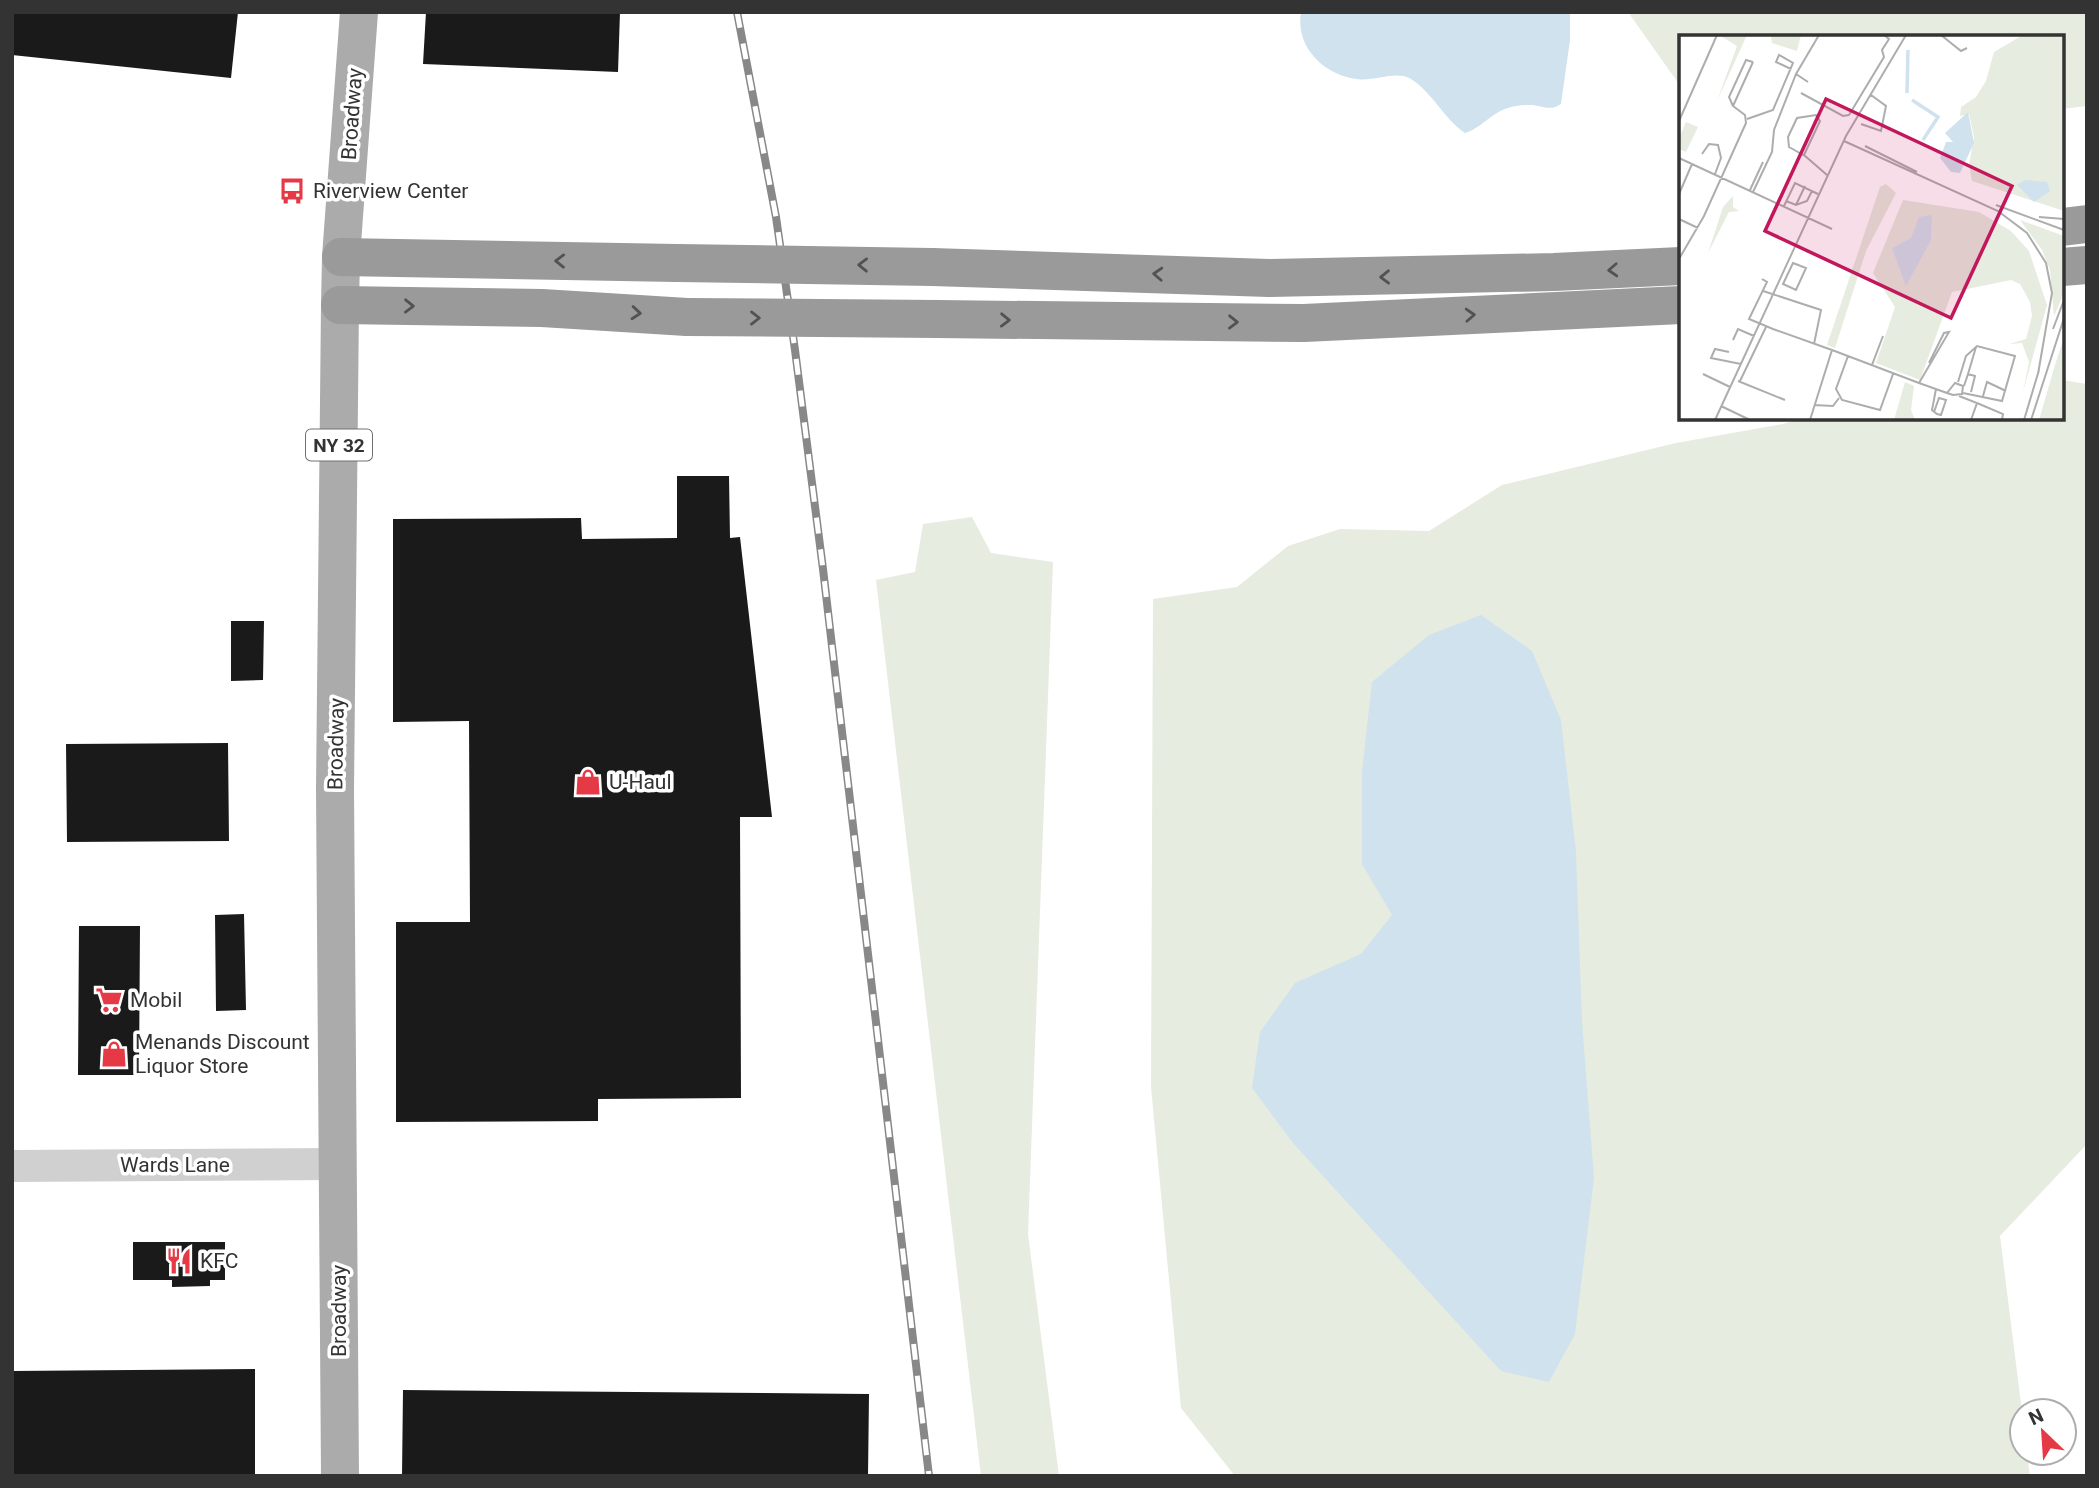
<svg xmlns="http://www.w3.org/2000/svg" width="2099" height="1488" font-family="Roboto,sans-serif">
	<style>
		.green { fill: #e6ecdf }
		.water { fill: #cfe2ee }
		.building { fill: #1a1a1a }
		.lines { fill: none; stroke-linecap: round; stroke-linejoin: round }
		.tertiary { stroke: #d0d0d0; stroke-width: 32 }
		.primary { stroke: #ababab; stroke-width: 38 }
		.motorway { stroke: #9a9a9a; stroke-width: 38 }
		.rail-casing { stroke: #888; stroke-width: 8 }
		.rail { stroke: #fff; stroke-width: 5; stroke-dasharray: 16; stroke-linecap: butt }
		.motorway-bridge { stroke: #9a9a9a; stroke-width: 38 }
		.oneway { stroke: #525252 }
		.labels { text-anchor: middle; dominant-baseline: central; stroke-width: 7; stroke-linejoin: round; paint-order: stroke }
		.shield { fill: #fff; stroke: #707070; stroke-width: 2 }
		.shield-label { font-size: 19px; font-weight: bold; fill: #333 }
		.street-label { font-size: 21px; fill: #333; stroke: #fff }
		.poi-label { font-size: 21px; fill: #333; stroke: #fff; text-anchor: start }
		.inset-river { fill: none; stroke: #cfe2ee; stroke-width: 3.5 }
		.inset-road { fill: none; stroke: #adadad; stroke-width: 2 }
		.view { fill: #c2185b; fill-opacity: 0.15; stroke: #c2185b; stroke-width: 3.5 }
		.inset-edge { fill: none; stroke: #333; stroke-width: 3.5 }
	</style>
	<rect width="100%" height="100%" fill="#fff"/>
	<path class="green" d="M 1628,12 L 2087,12 L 2087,106 L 2062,109 L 2062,37 L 1681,37 L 1681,87 Z
		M 2062,380 L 2087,384 L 2087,1144 L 2000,1236 L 2022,1412 L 2022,1453 L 2027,1453 L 2030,1476 L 1235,1476 L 1181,1408 L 1151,1087 L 1153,599 L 1237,587 L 1288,546 L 1340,529 L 1429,531 L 1502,485 L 1676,443 L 1783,424 L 1803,418 L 2062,418 Z
		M 972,517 L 991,553 L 1053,562 L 1028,1234 L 1059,1476 L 981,1476 L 876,580 L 915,572 L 923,524 Z"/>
	<path class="water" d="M 1301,12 L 1570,12 L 1570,40 L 1561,104 C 1550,112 1542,105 1530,105 C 1523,105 1514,106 1508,108 C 1491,113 1480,129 1465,133 C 1444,119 1433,93 1411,79 C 1396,70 1374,82 1357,79 C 1324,75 1295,47 1301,12 Z
		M 1481,615 L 1532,651 L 1561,720 L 1576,852 L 1582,1022 L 1594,1178 L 1575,1334 L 1549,1382 L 1501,1371 L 1293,1143 L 1252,1088 L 1260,1032 L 1295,983 L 1361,954 L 1392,915 L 1362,864 L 1362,772 L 1372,682 L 1429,635 Z"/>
	<path class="building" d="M 12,12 L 238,12 L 231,78 L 12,55 Z
		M 426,12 L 620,12 L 618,72 L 423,64 Z
		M 677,476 L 729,476 L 730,538 L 740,537 L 772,817 L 740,817 L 741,1098 L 598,1099 L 598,1121 L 396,1122 L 396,922 L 470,922 L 469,721 L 393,722 L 393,519 L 581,518 L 582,539 L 677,538 Z
		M 231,621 L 264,621 L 263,680 L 231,681 Z
		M 228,743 L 229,841 L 67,842 L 66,744 Z
		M 244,914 L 246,1010 L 216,1011 L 215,915 Z
		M 79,926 L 140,926 L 139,1075 L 78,1075 Z
		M 133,1242 L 225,1242 L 225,1280 L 210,1280 L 210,1286 L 172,1287 L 172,1280 L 133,1280 Z
		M 255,1369 L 255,1476 L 12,1476 L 12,1371 Z
		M 403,1390 L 869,1394 L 868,1476 L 402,1476 Z"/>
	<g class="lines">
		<path class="tertiary" d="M 12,1166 L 338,1164"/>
		<path class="primary" d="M 340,1476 L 335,789 L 340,305 L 341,257 L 359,12"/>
		<path class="motorway" d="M 2062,227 L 2087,224
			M 341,257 L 677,263
			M 932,267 L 1269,278 L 1554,272 L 1681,266
			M 2062,267 L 2087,265
			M 340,305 L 542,308 L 687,317
			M 937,319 L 1304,323 L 1681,305"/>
		<g class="rail-casing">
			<path id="rail" d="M 737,12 L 776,217 L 795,350 L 823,569 L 929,1476"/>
		</g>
		<use href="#rail" class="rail"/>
		<path class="motorway-bridge" d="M 677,263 L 932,267
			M 687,317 L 937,319"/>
	</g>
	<defs><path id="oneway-chevron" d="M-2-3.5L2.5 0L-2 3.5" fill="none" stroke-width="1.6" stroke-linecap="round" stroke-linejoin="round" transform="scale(1.75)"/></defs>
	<g class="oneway">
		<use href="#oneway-chevron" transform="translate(560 261) rotate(-179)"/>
		<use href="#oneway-chevron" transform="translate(863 265) rotate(-179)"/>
		<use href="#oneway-chevron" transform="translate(1613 270) rotate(177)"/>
		<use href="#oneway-chevron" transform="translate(1158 274) rotate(-177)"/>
		<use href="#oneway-chevron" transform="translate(1385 277) rotate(179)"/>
		<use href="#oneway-chevron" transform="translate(409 306) rotate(1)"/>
		<use href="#oneway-chevron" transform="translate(636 313) rotate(5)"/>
		<use href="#oneway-chevron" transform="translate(1470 315) rotate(-3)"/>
		<use href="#oneway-chevron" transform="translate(755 318)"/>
		<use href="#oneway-chevron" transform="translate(1005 320) rotate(1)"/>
		<use href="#oneway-chevron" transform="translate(1233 322) rotate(1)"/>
	</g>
	<defs>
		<g id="bus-bare" transform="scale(2.1)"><path d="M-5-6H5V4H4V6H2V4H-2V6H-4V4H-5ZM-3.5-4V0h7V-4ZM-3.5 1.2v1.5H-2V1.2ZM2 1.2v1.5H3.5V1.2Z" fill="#e63946" stroke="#fff" stroke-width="2.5" paint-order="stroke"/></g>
		<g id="shop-bare" transform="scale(2.1)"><path d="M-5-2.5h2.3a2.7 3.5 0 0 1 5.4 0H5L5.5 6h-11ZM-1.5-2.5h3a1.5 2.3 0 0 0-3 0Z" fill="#e63946" stroke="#fff" stroke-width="2.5" paint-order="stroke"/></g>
		<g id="supermarket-bare" transform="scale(2.1)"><path d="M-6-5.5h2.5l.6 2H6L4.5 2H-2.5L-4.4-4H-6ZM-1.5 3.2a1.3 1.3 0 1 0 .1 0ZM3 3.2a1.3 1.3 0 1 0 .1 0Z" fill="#e63946" stroke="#fff" stroke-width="2.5" paint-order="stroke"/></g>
		<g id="restaurant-bare" transform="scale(2.1)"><path d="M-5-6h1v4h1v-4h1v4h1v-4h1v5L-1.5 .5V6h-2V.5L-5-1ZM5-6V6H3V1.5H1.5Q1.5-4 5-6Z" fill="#e63946" stroke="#fff" stroke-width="2.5" paint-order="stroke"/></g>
	</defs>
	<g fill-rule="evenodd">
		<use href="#bus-bare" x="292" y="191"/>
		<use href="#shop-bare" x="588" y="782"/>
		<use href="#supermarket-bare" x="109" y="1000"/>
		<use href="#shop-bare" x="114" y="1054"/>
		<use href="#restaurant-bare" x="179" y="1261"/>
	</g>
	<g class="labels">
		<rect class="shield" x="306" y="429.5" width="66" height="31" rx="5"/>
		<g class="shield-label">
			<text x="339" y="445">NY 32</text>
		</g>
		<g class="street-label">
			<text transform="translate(352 114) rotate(-86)">Broadway</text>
			<text transform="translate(336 744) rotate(-89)">Broadway</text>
			<text x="175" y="1165">Wards Lane</text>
			<text transform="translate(339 1311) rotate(-90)">Broadway</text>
		</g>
		<g class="poi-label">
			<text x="313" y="191">Riverview Center</text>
			<text x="609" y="782">U-Haul</text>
			<text x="130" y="1000">Mobil</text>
			<text x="135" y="1042">Menands Discount<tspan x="135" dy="24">Liquor Store</tspan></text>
			<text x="200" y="1261">KFC</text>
		</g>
	</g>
	<g transform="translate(1679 35)">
		<rect width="385" height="385" fill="#fff"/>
		<path d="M 40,0 L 68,0 L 38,66 L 58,11 ZM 122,0 L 118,16 L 93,8 L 92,1 ZM 344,0 L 385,0 L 385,176 L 293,146 L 290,130 L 295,102 L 290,79 L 281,81 L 282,72 L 297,62 L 307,46 L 315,17 ZM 7,87 L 19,92 L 7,117 L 0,114 L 0,103 ZM 207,149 L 217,158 L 187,216 L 156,313 L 148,310 L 201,152 ZM 54,161 L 54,172 L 60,176 L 50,177 L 29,218 L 44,172 ZM 224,165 L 300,177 L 332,196 L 350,216 L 368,270 L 344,357 L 350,327 L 343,308 L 330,309 L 347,304 L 353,281 L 351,267 L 341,249 L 332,245 L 273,257 L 241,345 L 197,328 L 216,272 L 194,238 ZM 341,185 L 385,201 L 385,258 L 375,281 L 371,235 L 363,215 ZM 385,302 L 385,385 L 360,385 L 376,330 ZM 226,347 L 235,351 L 232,375 L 236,385 L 215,385 Z" fill="#e6ecdf"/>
		<path d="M 289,77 L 295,108 L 281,138 L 272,137 L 261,123 L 267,107 L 274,107 L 266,98 ZM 346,145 L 368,147 L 371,156 L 355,167 L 338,150 ZM 253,180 L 252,205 L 227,251 L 213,213 L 232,203 L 240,182 Z" fill="#cfe2ee"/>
		<path class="inset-river" d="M 228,58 L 229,15M 233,65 L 259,82 L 244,105"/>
		<path class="inset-road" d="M 262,0 L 282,16 L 288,13M 129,47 L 117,39 L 140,0M 122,58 L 164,81 L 170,80M 54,71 L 50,62 L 67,25 L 74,27M 170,80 L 205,22 L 203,15 L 210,4 L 205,0M 68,84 L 94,75 L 114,28 L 100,20 L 97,27 L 112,34M 0,86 L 38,0M 182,89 L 202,96 L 207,71 L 192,60M 165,106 L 319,176 L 348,198 L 367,228 L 373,258 L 359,339M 186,111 L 238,137M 23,119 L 30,109 L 39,110 L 42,123 L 36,139M 126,121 L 110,112 L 109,102 L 118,83 L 137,80 L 141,86 L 125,120 L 148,140M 0,123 L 153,194M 71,155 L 84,127M 74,157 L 93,117 L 95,95 L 117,39M 0,159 L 13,129M 107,166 L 117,170 L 128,166 L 133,156M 117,170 L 126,151M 317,170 L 385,195M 105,171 L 116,148 L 139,159M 360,182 L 385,184M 0,184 L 19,193M 0,224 L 25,181 L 67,88 L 66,80 L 54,71 L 74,27M 114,228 L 127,233 L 117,255 L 104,249 ZM 83,244 L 88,247 L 70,284 L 94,294 L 153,315 L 240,348 L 268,358 L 274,360 L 283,359 L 284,351 L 276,348 L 268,358M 84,256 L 142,275 L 135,309M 374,294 L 385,265M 54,305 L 59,294 L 75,301M 50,317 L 36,314 L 32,323 L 62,329M 169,321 L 157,354 L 163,365 L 201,375 L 214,339M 193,330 L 204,301M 24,339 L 51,352M 289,339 L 297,312M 59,346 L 106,365M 61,346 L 87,292M 279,347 L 287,321 L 298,311 L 336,321 L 323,366 L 284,358M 240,348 L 270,297 L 265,298 L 250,328M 285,351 L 289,339 L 296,341 L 292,357M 280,361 L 298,368 L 292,385M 304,361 L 308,347 L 327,356M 298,368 L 324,379 L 323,385M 135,370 L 154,371 L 160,363M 42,371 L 71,385M 255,377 L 260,363 L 267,365 L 262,380 L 258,379 L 253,375 L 257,354M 36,385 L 167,101 L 227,0M 131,385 L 153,315M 345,385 L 360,335M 352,385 L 385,283"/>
		<path class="view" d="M 147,64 L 333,151 L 272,283 L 86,196 Z"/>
		<rect width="385" height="385" class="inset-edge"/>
	</g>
	<rect width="2099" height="1488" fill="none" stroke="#333333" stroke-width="28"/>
	<g transform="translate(2043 1432) rotate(335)"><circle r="33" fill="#ffffff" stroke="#adadad" stroke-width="2"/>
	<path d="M0-5L12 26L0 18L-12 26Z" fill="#e63946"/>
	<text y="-10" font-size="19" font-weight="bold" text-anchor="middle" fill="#333333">N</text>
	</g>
</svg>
